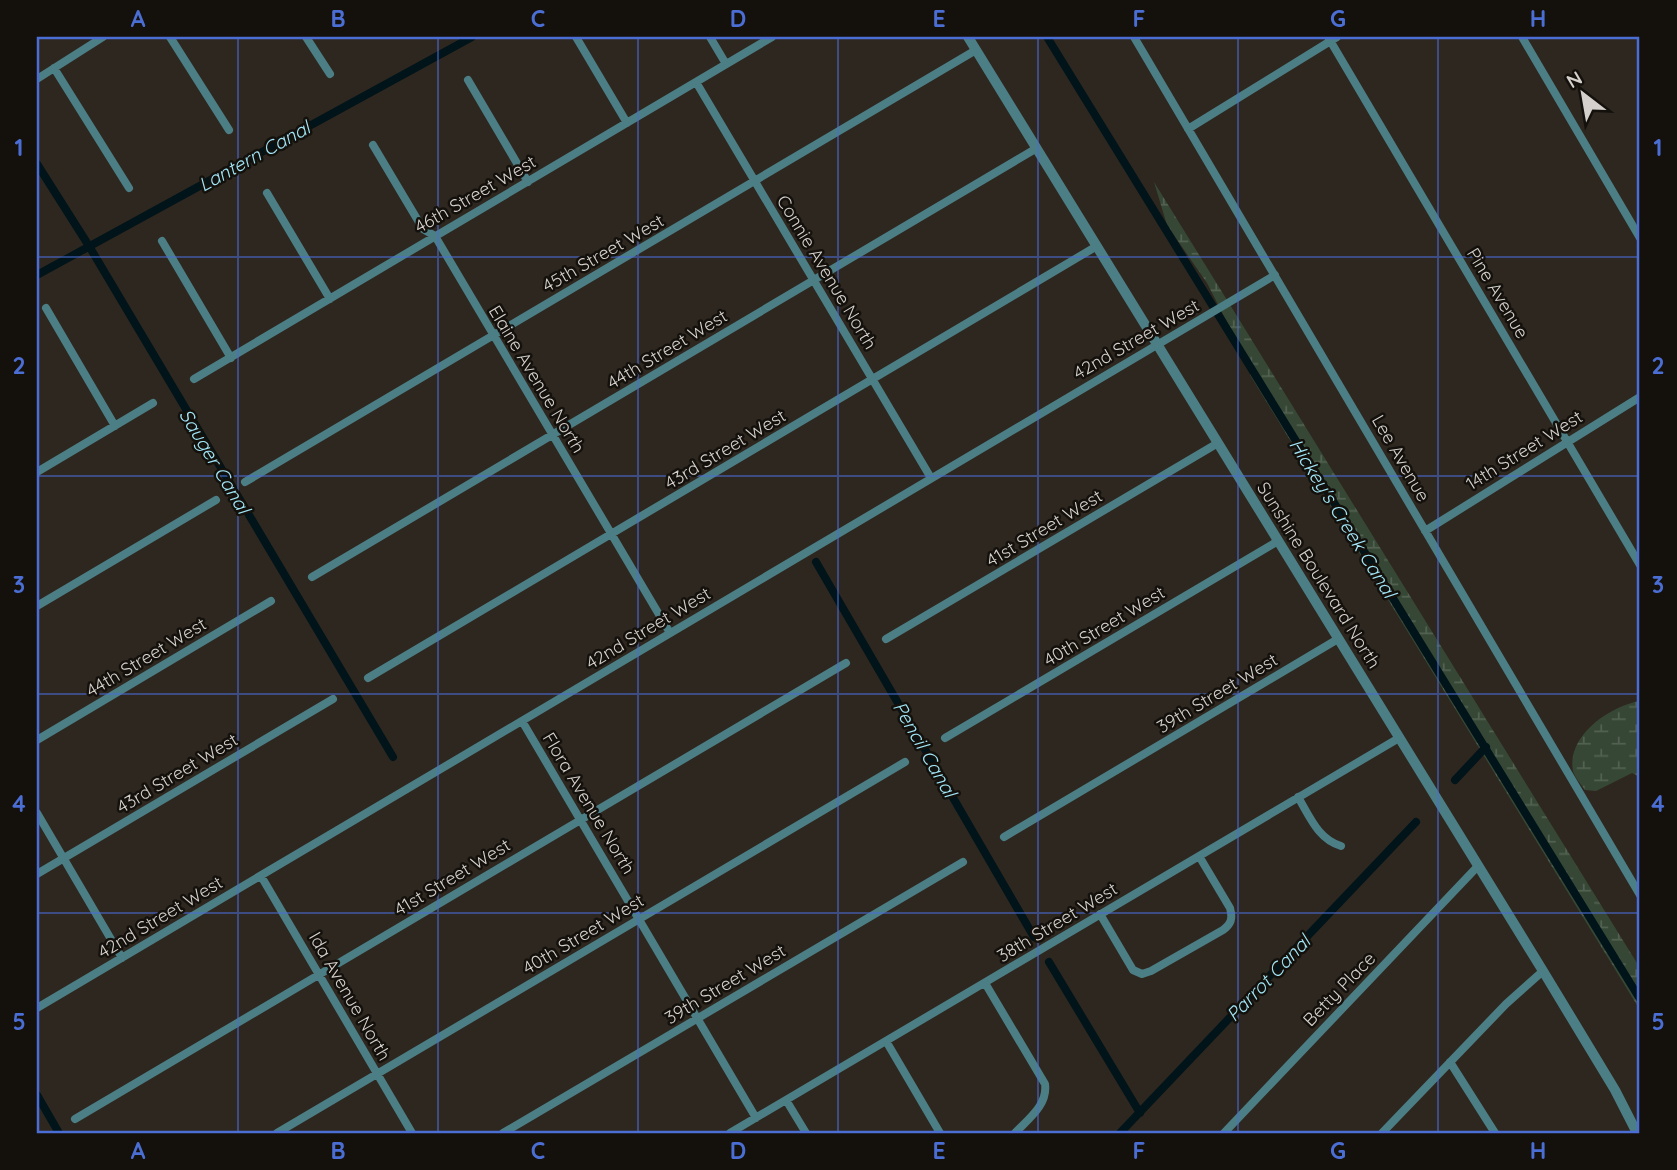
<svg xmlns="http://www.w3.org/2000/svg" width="1677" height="1170" font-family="Quicksand,sans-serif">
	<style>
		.wetland { fill: url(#wetland-marsh) }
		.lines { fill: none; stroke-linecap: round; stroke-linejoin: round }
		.canal { stroke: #00141a; stroke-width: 8 }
		.minor { stroke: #4c7e85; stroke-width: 8 }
		.tertiary { stroke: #4c7e85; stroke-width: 10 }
		.grid { fill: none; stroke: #4b6ed5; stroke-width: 2; stroke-opacity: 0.55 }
		.labels { text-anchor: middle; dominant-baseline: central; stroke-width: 5; stroke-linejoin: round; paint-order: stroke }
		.street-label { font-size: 18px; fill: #d5d0cb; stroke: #14110d }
		.water-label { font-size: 19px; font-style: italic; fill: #a2e8f9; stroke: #14110d }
		.neatline { fill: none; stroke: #4b6ed5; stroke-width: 2.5 }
		.grid-label { font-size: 23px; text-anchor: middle; font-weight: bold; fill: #4b6ed5 }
	</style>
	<defs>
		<pattern id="wetland-marsh" width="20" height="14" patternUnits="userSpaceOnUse" patternTransform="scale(1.75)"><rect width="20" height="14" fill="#364835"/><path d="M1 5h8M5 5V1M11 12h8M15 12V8" fill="none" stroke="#526151"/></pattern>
	</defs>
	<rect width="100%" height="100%" fill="#2e271f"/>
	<path class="wetland" d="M 1154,182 L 1640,968 L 1640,1010 L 1250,375 L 1250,367 L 1207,283 L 1167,225 Z
		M 1640,701 L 1640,777 L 1632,773 L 1596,791 L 1585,790 C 1581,784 1575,778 1573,771 C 1566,736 1610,706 1640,701 Z"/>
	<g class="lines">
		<path class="canal" d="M 1047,37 L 1640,999
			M 37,164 L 89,246 L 393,757
			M 37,275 L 472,37
			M 816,562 L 1034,937
			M 1455,780 L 1486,747
			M 1049,962 L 1140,1113
			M 37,1095 L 59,1133
			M 1120,1133 L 1416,822"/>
		<path class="minor" d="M 170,37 L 229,130
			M 306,37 L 330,74
			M 576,37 L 627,123
			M 710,37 L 726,64
			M 1134,37 L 1640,895
			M 1328,37 L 1640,565
			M 1522,37 L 1640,238
			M 54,68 L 129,188
			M 37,79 L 103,37
			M 468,80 L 528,182
			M 696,82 L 931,478
			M 1188,129 L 1337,37
			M 373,145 L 423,229 L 435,236 L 670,633
			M 267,193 L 330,299
			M 162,241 L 231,358
			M 46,308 L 115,426
			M 194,379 L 772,37
			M 37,472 L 153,403
			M 245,482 L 976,50
			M 1425,531 L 1640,397
			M 312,577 L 1037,148
			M 37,606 L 216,500
			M 886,639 L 1218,443
			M 368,678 L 1097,246
			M 522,721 L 756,1118
			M 945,738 L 1278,541
			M 37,740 L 271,601
			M 1298,797 C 1310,817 1318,839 1341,846
			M 37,813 L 122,958
			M 1004,837 L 1338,639
			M 37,874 L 333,699
			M 261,876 L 412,1133
			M 1100,914 L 1133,970 L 1142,974 L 1151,971 L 1223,930 C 1231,924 1233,919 1230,908 L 1199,856
			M 985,983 L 1045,1084 C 1048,1105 1028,1119 1015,1133
			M 37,1008 L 1275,275
			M 886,1041 L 940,1133
			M 1450,1062 L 1495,1133
			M 786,1100 L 806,1133
			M 75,1119 L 846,663
			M 277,1133 L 905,762
			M 503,1133 L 963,862
			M 730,1133 L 1399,738
			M 1224,1133 L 1478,866
			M 1382,1133 L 1506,1004 L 1543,971"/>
		<path class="tertiary" d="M 968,37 L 1543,971 L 1615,1090 L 1637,1133"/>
	</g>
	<path class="grid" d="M 238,37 L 238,1133M 438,37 L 438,1133M 638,37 L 638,1133M 838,37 L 838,1133M 1038,37 L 1038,1133M 1238,37 L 1238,1133M 1438,37 L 1438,1133M 37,257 L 1640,257M 37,476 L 1640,476M 37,694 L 1640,694M 37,913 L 1640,913"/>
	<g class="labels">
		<g class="street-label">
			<text transform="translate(475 194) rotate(-30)">46th Street West</text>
			<text transform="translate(603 253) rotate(-30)">45th Street West</text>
			<text transform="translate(827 272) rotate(59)">Connie Avenue North</text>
			<text transform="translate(1498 293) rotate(59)">Pine Avenue</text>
			<text transform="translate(1136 339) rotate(-30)">42nd Street West</text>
			<text transform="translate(667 349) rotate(-31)">44th Street West</text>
			<text transform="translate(537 379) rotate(59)">Elaine Avenue North</text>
			<text transform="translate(725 449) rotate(-31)">43rd Street West</text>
			<text transform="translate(1524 450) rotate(-32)">14th Street West</text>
			<text transform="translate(1401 458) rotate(60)">Lee Avenue</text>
			<text transform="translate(1044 528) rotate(-31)">41st Street West</text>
			<text transform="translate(1319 575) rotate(58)">Sunshine Boulevard North</text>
			<text transform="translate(1104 626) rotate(-31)">40th Street West</text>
			<text transform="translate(648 628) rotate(-31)">42nd Street West</text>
			<text transform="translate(146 657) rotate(-31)">44th Street West</text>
			<text transform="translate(1217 693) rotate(-31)">39th Street West</text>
			<text transform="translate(177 773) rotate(-31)">43rd Street West</text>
			<text transform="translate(589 803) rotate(59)">Flora Avenue North</text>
			<text transform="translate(452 877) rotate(-31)">41st Street West</text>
			<text transform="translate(160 917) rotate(-31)">42nd Street West</text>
			<text transform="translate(1057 922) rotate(-31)">38th Street West</text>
			<text transform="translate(583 934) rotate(-31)">40th Street West</text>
			<text transform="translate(725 984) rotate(-31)">39th Street West</text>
			<text transform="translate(1339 989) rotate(-46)">Betty Place</text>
			<text transform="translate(350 996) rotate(60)">Ida Avenue North</text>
		</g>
		<g class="water-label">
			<text transform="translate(254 156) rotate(-29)">Lantern Canal</text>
			<text transform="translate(215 461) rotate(59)">Sauger Canal</text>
			<text transform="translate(1343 518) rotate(58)">Hickey's Creek Canal</text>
			<text transform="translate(925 749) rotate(60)">Pencil Canal</text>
			<text transform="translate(1268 978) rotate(-46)">Parrot Canal</text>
		</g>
	</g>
	<rect width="1677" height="1170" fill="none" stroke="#14110d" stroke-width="77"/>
	<g transform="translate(1583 94) rotate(329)" stroke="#14110d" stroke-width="5" paint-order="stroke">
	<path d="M0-5L12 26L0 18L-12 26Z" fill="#d5d0cb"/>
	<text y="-10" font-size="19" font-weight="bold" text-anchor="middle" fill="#d5d0cb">N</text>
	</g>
	<rect x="38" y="38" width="1600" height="1094" class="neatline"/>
	<g class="grid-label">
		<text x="138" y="27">A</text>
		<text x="338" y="27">B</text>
		<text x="538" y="27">C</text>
		<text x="738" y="27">D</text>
		<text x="939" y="27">E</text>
		<text x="1139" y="27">F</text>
		<text x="1338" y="27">G</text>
		<text x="1538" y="27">H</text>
		<text x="19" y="156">1</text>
		<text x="1658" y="156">1</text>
		<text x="19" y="374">2</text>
		<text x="1658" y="374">2</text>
		<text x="19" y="593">3</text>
		<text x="1658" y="593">3</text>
		<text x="19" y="812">4</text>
		<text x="1658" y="812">4</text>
		<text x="19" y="1030">5</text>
		<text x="1658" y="1030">5</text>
		<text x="138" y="1159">A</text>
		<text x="338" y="1159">B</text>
		<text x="538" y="1159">C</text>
		<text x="738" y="1159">D</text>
		<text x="939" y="1159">E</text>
		<text x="1139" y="1159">F</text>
		<text x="1338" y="1159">G</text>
		<text x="1538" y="1159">H</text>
	</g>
</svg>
